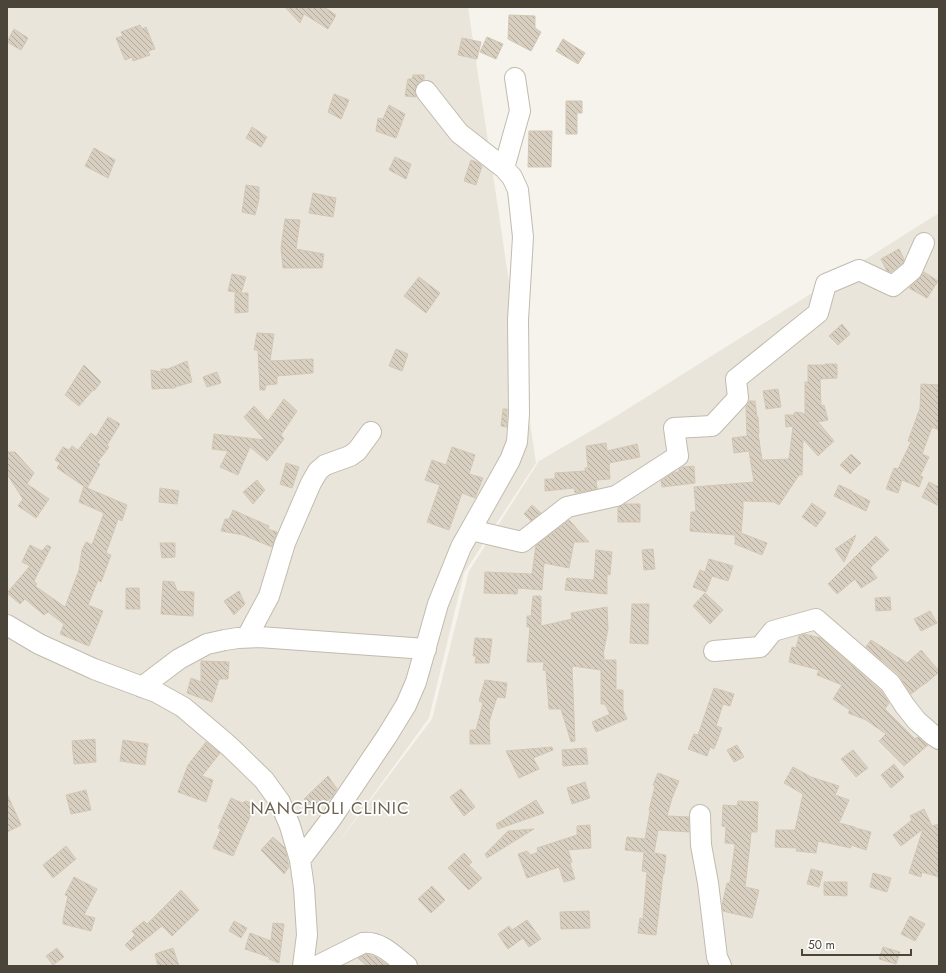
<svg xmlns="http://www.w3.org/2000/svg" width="946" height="973" font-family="Jost,sans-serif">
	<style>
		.residential { fill: #eae5da }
		.building { fill: url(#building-back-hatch); stroke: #d3c7b4 }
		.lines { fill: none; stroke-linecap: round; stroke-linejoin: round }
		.minor-casing { stroke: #c2bbae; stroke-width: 22 }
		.minor { stroke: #fff; stroke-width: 20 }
		.labels { text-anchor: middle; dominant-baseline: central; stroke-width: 3.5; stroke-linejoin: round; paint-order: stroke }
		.quarter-label { font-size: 17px; letter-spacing: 1px; fill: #6e6250; stroke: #fff }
	</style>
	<defs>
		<pattern id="building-back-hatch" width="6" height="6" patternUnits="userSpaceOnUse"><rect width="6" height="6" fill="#d8cfc1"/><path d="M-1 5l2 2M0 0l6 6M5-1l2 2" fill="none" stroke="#b1aa9e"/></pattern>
	</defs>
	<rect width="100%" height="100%" fill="#f6f3ec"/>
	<path class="residential" d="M 7,7 L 468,7 L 536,463 L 464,573 L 429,718 L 332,851 L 432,719 L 469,571 L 539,461 L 618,415 L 939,213 L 939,966 L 7,966 Z"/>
	<path class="building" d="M 285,7 L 324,7 L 336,15 L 328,29 L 304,14 L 300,23 Z
		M 509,15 L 535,16 L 535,28 L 541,32 L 531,51 L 508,39 Z
		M 140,25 L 142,29 L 146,27 L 155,49 L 148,51 L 150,55 L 133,61 L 132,57 L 125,60 L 116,38 L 123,36 L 121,32 Z
		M 14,29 L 28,38 L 21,50 L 7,42 Z
		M 487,37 L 503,44 L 496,59 L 480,52 Z
		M 462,38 L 481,42 L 477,59 L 458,55 Z
		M 563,39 L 585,53 L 578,64 L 556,51 Z
		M 413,75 L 424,75 L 424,80 L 419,82 L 416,86 L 415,92 L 416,97 L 405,96 L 408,79 L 412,79 Z
		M 334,94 L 349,100 L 341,119 L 328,112 Z
		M 566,101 L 582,101 L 582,113 L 577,113 L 577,134 L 566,134 Z
		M 389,105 L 405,114 L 396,138 L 376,131 L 378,118 L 383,119 Z
		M 252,127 L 267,137 L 261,147 L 246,138 Z
		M 529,131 L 552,131 L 551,167 L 528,167 Z
		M 94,148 L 115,160 L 108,178 L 85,166 Z
		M 395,157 L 411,164 L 406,179 L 389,170 Z
		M 471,160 L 479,163 L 482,166 L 476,185 L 464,181 Z
		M 246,185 L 259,187 L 259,199 L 255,215 L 242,212 Z
		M 313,193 L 336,198 L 333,217 L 309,213 Z
		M 285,219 L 300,220 L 296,249 L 324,254 L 322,268 L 283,268 L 281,248 Z
		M 899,249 L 904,259 L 903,263 L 891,272 L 887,271 L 881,259 Z
		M 924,272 L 938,281 L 927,298 L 909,288 L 919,279 Z
		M 232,274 L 246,277 L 241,293 L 228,291 Z
		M 419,277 L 440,293 L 426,313 L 404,296 Z
		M 235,293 L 248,293 L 248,312 L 235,313 Z
		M 842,324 L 850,334 L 838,345 L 829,336 Z
		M 257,333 L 274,334 L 270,361 L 313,359 L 313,373 L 277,376 L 277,384 L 266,385 L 265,390 L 260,390 L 258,350 L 254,350 Z
		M 396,349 L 408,354 L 402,371 L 389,366 Z
		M 187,361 L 192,382 L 175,387 L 175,388 L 152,389 L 151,370 L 161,372 L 161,369 L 168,369 Z
		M 825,364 L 837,364 L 837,378 L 820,379 L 821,406 L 824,405 L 828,420 L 818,422 L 834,441 L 818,456 L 803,439 L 802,475 L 799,475 L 779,505 L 774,502 L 743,501 L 743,509 L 741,533 L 767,543 L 762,555 L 735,544 L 735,535 L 690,531 L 691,512 L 696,512 L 694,487 L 754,482 L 749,451 L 734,453 L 732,438 L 747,436 L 746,407 L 749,401 L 755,401 L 757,417 L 758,417 L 759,433 L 758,433 L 762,460 L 789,459 L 793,426 L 786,427 L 785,415 L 794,415 L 795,412 L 803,413 L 803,414 L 805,414 L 805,382 L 808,382 L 808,365 L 825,365 Z
		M 84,365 L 101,382 L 94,391 L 93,390 L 79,406 L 65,395 Z
		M 217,372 L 221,383 L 207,387 L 203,377 Z
		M 921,384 L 939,385 L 939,430 L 932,427 L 922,454 L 929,457 L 920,476 L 923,477 L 919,487 L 902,480 L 898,493 L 886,489 L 894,468 L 898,469 L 911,442 L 908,441 L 920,408 Z
		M 778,389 L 781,407 L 766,409 L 763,391 Z
		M 284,399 L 297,411 L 281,435 L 284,439 L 267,461 L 250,447 L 238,475 L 220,467 L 228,451 L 212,449 L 214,434 L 265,440 L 244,417 L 254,406 L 268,421 Z
		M 503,409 L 507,409 L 507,427 L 501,426 Z
		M 108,417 L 120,424 L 107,445 L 109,447 L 97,463 L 100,464 L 87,488 L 127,505 L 122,521 L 118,519 L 106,553 L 111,555 L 101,582 L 98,580 L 88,605 L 103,611 L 89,646 L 60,634 L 64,624 L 48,612 L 44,615 L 25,599 L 20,604 L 7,593 L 30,566 L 22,562 L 30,545 L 42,551 L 47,545 L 51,547 L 34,581 L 37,584 L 35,586 L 65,607 L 79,570 L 82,550 L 86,542 L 92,545 L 104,513 L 79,502 L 84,486 L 85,487 L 57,468 L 60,463 L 55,460 L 63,447 L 69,450 L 72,446 L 78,450 L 91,433 L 96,437 Z
		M 606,443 L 607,451 L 637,444 L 640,457 L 609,463 L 610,479 L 596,480 L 597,489 L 575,493 L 574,488 L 545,491 L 545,479 L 555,479 L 555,473 L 585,471 L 585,468 L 588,468 L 586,446 Z
		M 452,447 L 475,455 L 469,474 L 483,478 L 475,498 L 462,493 L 449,530 L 427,522 L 440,485 L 425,480 L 432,460 L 446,465 Z
		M 7,452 L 15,452 L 34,473 L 27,484 L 49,499 L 36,518 L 18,506 L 23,499 L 7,474 Z
		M 851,454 L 861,463 L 850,474 L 840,465 Z
		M 286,463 L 299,467 L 292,488 L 280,484 Z
		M 694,466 L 695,483 L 662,487 L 661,481 L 674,472 L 679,472 L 679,469 L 683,467 Z
		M 257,480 L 265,490 L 253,504 L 243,492 Z
		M 929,482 L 939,487 L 939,506 L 922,497 Z
		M 839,485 L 852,491 L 852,492 L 870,501 L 866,511 L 834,496 Z
		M 160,488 L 179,491 L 177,504 L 159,502 Z
		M 812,503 L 826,513 L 816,527 L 802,517 Z
		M 624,504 L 640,504 L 640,522 L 618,522 L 618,507 Z
		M 532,505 L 541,513 L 531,521 L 524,514 Z
		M 233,510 L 269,526 L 268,529 L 277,532 L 272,547 L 243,535 L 221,531 L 225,519 L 229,519 Z
		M 569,520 L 589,542 L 574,542 L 569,568 L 544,563 L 542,590 L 518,588 L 517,594 L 484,593 L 485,572 L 532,574 L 536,545 Z
		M 856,535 L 844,562 L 835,549 Z
		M 876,536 L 889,550 L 870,568 L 877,578 L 861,588 L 855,579 L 837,594 L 828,584 Z
		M 160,543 L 175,543 L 175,557 L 162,558 Z
		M 653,549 L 655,569 L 644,570 L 642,550 Z
		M 596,550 L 612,552 L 610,575 L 607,574 L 607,594 L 565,590 L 567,578 L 594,580 Z
		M 709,559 L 733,566 L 728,581 L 712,576 L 706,592 L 693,587 L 700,570 L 705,572 Z
		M 163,581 L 174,582 L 177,591 L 194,592 L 193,616 L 161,614 Z
		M 126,588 L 139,588 L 140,609 L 126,609 Z
		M 239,591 L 245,604 L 234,615 L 224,601 Z
		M 705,593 L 723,610 L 710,624 L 693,606 Z
		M 533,596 L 541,596 L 541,626 L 572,619 L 571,613 L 607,607 L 608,629 L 603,655 L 604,655 L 604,660 L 616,660 L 616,690 L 623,690 L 623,710 L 627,719 L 596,732 L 592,722 L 610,714 L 605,704 L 601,704 L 601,670 L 572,666 L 575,741 L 571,742 L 561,709 L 549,709 L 546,671 L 543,670 L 544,662 L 527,662 L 530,627 L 527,627 L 527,616 L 531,616 Z
		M 890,597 L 891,610 L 876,611 L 875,598 Z
		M 632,604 L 649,604 L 648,644 L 630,643 Z
		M 930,611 L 937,623 L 921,631 L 914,619 Z
		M 804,634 L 821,638 L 881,691 L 889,703 L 885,709 L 915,739 L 918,737 L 928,745 L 904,766 L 879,741 L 886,734 L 866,720 L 848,713 L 850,710 L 833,699 L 842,685 L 817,675 L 819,670 L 789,662 L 792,647 L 796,648 L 799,636 Z
		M 475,638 L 492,639 L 489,663 L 475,663 L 476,656 L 473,656 Z
		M 871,640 L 907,663 L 921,650 L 939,671 L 939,672 L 925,684 L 924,684 L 911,694 L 898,674 L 866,647 Z
		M 201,661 L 229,662 L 228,679 L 219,679 L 212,702 L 187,693 L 191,678 L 201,682 Z
		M 485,680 L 507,683 L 505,698 L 497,697 L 489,722 L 490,744 L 470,744 L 470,730 L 476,730 L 483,703 L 479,701 Z
		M 714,688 L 734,694 L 730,706 L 723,704 L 716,726 L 722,728 L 714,749 L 710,747 L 707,756 L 688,749 L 694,734 L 698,735 Z
		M 95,739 L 96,762 L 74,764 L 72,741 Z
		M 123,740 L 148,744 L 145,765 L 120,761 Z
		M 206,742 L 220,753 L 202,776 L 213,780 L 206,802 L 178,792 L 188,765 Z
		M 737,745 L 744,757 L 734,762 L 727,750 Z
		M 552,747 L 553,750 L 533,758 L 539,769 L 519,778 L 506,751 Z
		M 586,748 L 588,764 L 563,766 L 562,750 Z
		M 853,750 L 868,768 L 856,777 L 841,759 Z
		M 894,764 L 904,777 L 891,788 L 881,775 Z
		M 793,767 L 811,777 L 839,786 L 835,795 L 849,800 L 839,823 L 855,827 L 855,828 L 871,832 L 866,850 L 851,845 L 851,848 L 818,841 L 816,853 L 796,851 L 797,848 L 775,847 L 776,830 L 795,830 L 803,794 L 784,783 Z
		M 658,773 L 679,781 L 672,798 L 667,816 L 689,817 L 689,832 L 658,830 L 654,853 L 666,855 L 664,874 L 663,874 L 656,935 L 638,933 L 640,918 L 643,919 L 647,872 L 642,871 L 644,852 L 625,850 L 627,837 L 645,839 L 650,811 L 649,810 L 655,786 L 653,785 Z
		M 328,776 L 337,789 L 332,797 L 314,812 L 304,799 Z
		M 585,782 L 590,798 L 572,804 L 567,788 Z
		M 461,789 L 475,807 L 464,816 L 450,797 Z
		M 86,790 L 91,810 L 71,814 L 66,795 Z
		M 7,794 L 21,825 L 7,832 Z
		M 231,798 L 242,803 L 246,801 L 255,805 L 233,856 L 213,848 L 221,829 L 218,828 Z
		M 536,800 L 544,813 L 498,829 L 496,824 Z
		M 738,801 L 758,802 L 757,832 L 751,832 L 750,845 L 745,887 L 759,890 L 752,918 L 723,911 L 722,905 L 727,883 L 730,883 L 735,844 L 725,843 L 726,827 L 722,826 L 723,805 L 737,806 Z
		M 924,809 L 932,826 L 939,824 L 939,877 L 922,872 L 921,877 L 909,873 L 923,829 L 901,846 L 893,835 L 912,820 L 910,816 Z
		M 590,825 L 591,848 L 568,850 L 572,862 L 570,863 L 575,879 L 564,882 L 559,867 L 527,878 L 518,854 L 527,851 L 531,855 L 538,852 L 537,848 L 577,835 L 577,826 Z
		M 534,829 L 487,858 L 485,854 L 508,831 Z
		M 273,837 L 285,848 L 289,867 L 284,874 L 261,850 Z
		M 66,846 L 76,859 L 53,878 L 43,865 Z
		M 464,853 L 472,862 L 469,865 L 482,878 L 469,890 L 448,868 Z
		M 811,869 L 823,872 L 819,887 L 807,884 Z
		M 873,873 L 891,878 L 887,892 L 870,887 Z
		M 74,877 L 97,889 L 84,915 L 95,918 L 91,931 L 63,924 L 63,919 L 68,896 L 65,895 Z
		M 824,882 L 847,882 L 847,896 L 824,895 Z
		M 432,886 L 445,900 L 431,913 L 418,899 Z
		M 181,890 L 199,910 L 172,936 L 162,926 L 131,951 L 125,945 L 135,935 L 132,931 L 144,921 L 147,924 Z
		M 589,911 L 590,928 L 561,929 L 560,912 Z
		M 910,916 L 925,924 L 915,941 L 901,934 Z
		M 527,920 L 541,939 L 529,947 L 523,938 L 508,949 L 498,934 L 509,926 L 512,930 Z
		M 234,921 L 247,928 L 241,938 L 229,931 Z
		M 273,923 L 284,924 L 279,963 L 269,959 L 269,957 L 245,949 L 250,933 L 271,941 Z
		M 883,947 L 900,952 L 896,964 L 879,959 Z
		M 57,948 L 64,957 L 53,965 L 46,956 Z
		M 173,948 L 179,966 L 158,966 L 155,954 Z
		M 366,954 L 376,957 L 389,966 L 367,966 L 358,958 Z"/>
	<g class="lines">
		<g class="minor-casing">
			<path id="minor" d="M 504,168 L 520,111 L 515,78
				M 471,530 L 522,542 L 567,507 L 616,496 L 678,456 L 674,428 L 712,426 L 738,398 L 736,379 L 818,313 L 826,284 L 859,270 L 893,286 L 912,270 L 924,243
				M 7,625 L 39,644 L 94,669 L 156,692 L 183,707 L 229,746 L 264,780 L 280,802 L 290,826 L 300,860 L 304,888 L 307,935 L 303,966
				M 247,637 L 269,596 L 285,543 L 311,483 L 318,471 L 325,465 L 350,456 L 357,451 L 371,432
				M 714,651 L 760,647 L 773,631 L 816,619 L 890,683 L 905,706 L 917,721 L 933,735 L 939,739
				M 142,687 L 179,659 L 207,644 L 225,640 L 238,638 L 259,637 L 426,649
				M 700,815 L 701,845 L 708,883 L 717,957 L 721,966
				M 300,860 L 331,819 L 387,736 L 406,705 L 416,682 L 438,604 L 461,547 L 510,460 L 517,442 L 519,414 L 518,320 L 523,237 L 518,190 L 512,177 L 504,168 L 459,133 L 426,91
				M 317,966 L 363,943 C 381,941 394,956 407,966"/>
		</g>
		<use href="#minor" class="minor"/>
	</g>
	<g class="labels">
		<g class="quarter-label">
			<text x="330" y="808">NANCHOLI CLINIC</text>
		</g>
	</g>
	<rect width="946" height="973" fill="none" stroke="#4b4439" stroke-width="16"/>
	<path d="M802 949v6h109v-6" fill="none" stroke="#4b4439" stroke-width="2"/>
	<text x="808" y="949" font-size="12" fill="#4b4439" stroke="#ffffff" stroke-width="3" paint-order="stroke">50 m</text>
</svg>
